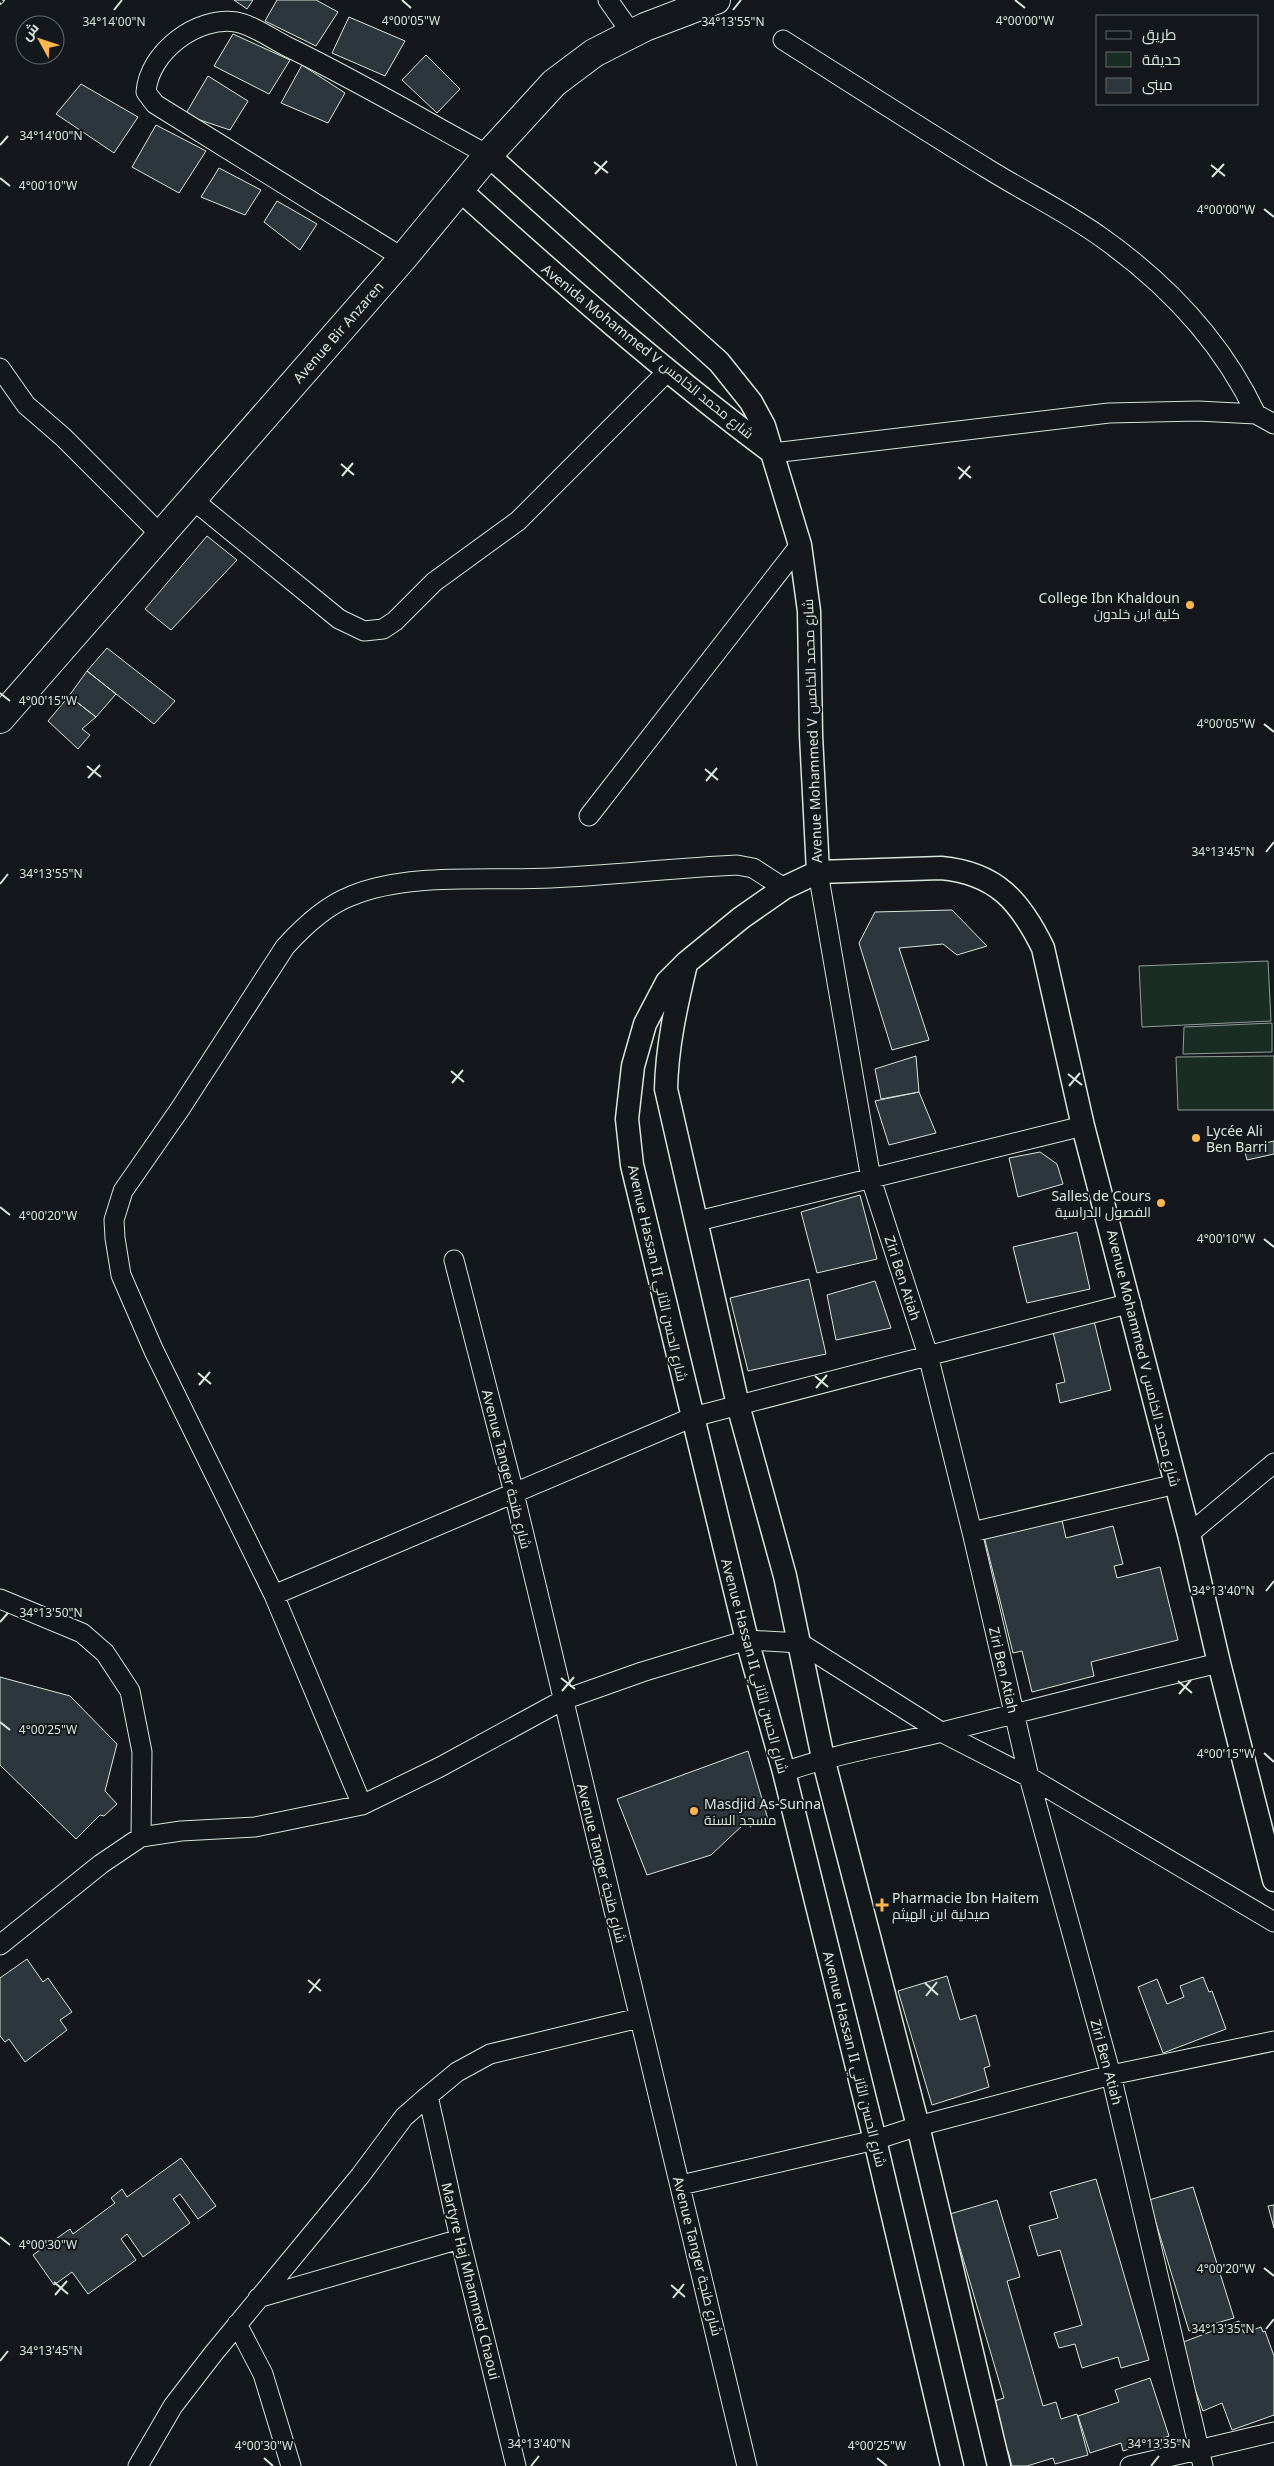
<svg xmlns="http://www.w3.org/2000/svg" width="1274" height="2466" font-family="'Noto Sans',Cairo,sans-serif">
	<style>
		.green { fill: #1a2d24; stroke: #939e99 }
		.building { fill: #2c363c; stroke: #d8e6dc }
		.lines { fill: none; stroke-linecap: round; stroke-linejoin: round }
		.minor-casing { stroke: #d8e6dc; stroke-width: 21 }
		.tertiary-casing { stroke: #d8e6dc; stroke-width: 25 }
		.primary-casing { stroke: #d8e6dc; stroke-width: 30 }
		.minor { stroke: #14181c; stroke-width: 19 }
		.tertiary { stroke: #14181c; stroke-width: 22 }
		.primary { stroke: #14181c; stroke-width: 28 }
		.rail-casing { stroke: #d8e6dc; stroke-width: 5.5 }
		.rail { stroke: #14181c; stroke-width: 4; stroke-dasharray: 11; stroke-linecap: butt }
		.ticks { fill: none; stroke: #d8e6dc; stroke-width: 2 }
		.poi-dot { fill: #ffb74d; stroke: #14181c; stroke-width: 2 }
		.labels { text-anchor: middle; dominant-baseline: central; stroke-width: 4; stroke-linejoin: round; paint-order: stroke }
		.street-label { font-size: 14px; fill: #d8e6dc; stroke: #14181c }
		.poi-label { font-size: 14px; fill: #d8e6dc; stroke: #14181c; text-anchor: start }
		.ticks-label { font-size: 12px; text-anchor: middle; fill: #d8e6dc; stroke: #14181c; stroke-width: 4; stroke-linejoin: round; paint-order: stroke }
	</style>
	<rect width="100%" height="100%" fill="#14181c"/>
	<path class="green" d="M 1268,961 L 1271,1021 L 1142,1027 L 1139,966 Z
		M 1272,1023 L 1272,1052 L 1183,1054 L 1184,1027 Z
		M 1274,1056 L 1274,1110 L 1178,1110 L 1176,1057 Z"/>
	<path class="building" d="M 234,0 L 253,0 L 247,9 Z
		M 277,0 L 316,0 L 338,12 L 316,46 L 265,21 Z
		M 349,17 L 405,41 L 385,76 L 332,53 Z
		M 233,34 L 290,60 L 269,94 L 214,66 Z
		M 426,55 L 460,89 L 437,113 L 402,80 Z
		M 302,65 L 345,93 L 328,123 L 281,103 Z
		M 208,76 L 248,101 L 230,130 L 185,115 Z
		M 81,84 L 138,117 L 114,153 L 56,114 Z
		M 156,125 L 206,151 L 179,193 L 132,167 Z
		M 219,168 L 261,190 L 245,215 L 201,197 Z
		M 277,201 L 317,224 L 300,250 L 264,222 Z
		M 207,536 L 237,560 L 171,630 L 145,609 Z
		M 107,648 L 175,701 L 154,724 L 87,671 Z
		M 87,671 L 116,694 L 96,717 L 69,696 Z
		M 69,696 L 96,717 L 82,729 L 90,735 L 78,749 L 48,721 Z
		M 952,910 L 987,946 L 957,955 L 943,944 L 899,948 L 929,1040 L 892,1050 L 859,943 L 875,912 Z
		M 916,1056 L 919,1092 L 881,1099 L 875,1069 Z
		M 919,1092 L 936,1133 L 889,1145 L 875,1101 Z
		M 1274,1141 L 1274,1154 L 1247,1160 L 1244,1148 Z
		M 1040,1152 L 1057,1164 L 1063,1184 L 1018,1197 L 1009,1158 Z
		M 860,1195 L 877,1259 L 817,1273 L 801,1212 Z
		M 1077,1232 L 1090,1289 L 1027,1303 L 1013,1247 Z
		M 809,1279 L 826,1354 L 748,1371 L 730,1298 Z
		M 875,1281 L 891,1328 L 836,1340 L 827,1295 Z
		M 1094,1321 L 1111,1390 L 1060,1403 L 1056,1384 L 1065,1382 L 1053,1332 Z
		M 1061,1516 L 1066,1538 L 1113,1526 L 1123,1564 L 1114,1566 L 1117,1578 L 1160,1567 L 1178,1640 L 1091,1662 L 1094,1676 L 1032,1692 L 1022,1651 L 1013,1653 L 984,1536 Z
		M 0,1677 L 70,1696 L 117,1744 L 105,1791 L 117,1804 L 104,1816 L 100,1815 L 76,1839 L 0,1765 Z
		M 748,1751 L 770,1826 L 745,1823 L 711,1855 L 647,1875 L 617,1799 Z
		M 27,1959 L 43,1982 L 48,1978 L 72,2012 L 60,2020 L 67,2030 L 25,2062 L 9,2039 L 5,2042 L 0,2036 L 0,1978 Z
		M 947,1976 L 960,2020 L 976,2015 L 990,2066 L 984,2068 L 989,2087 L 932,2105 L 898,1991 Z
		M 1203,1977 L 1209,1992 L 1212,1991 L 1226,2029 L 1163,2053 L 1138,1987 L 1157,1979 L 1167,2004 L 1184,1997 L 1180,1986 Z
		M 181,2158 L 216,2206 L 198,2219 L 180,2194 L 173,2199 L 190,2223 L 143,2257 L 127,2234 L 121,2239 L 136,2260 L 88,2294 L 72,2272 L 54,2285 L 33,2255 L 70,2229 L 73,2234 L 115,2203 L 111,2198 L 122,2189 L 127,2197 Z
		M 1096,2179 L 1149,2360 L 1121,2368 L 1118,2357 L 1082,2368 L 1075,2344 L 1059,2348 L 1054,2333 L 1082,2325 L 1060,2250 L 1038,2256 L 1029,2226 L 1058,2218 L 1050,2192 Z
		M 1193,2187 L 1234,2318 L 1189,2331 L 1149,2200 Z
		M 997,2200 L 1020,2277 L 1007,2281 L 1043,2406 L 1056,2402 L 1061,2419 L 1077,2414 L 1088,2455 L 1055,2464 L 1053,2458 L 1027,2466 L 1012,2466 L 1008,2451 L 999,2453 L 984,2404 L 1004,2398 L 950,2214 Z
		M 1274,2205 L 1274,2228 L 1268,2206 Z
		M 1239,2321 L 1244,2333 L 1261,2327 L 1263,2332 L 1265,2331 L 1274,2356 L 1274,2415 L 1232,2430 L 1222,2403 L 1203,2411 L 1178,2344 Z
		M 1150,2378 L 1169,2436 L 1123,2451 L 1121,2443 L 1090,2453 L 1078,2416 L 1119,2402 L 1115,2390 Z"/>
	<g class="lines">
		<g class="minor-casing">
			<path id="minor" d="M 608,0 L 632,34
				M 783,40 C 851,83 919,127 988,169 C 1025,192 1066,212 1101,237 C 1166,283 1222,342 1256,414
				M 403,258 L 155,104 L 146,92 C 149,52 197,16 236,22 C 253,25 272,39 288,47 C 356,80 422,119 488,155
				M 0,368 L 26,405 L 63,437 L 161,535
				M 773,453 L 1109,413 L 1198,411 L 1256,414 L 1274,424
				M 192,499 L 339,619 L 364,631 L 383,629 L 395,621 L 434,582 L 518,521 L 668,371
				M 589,816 L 800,545
				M 818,872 L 871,1179 L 928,1355 L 972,1532 L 1029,1777 L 1111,2075 L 1203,2466
				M 698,1221 L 1083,1126
				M 454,1260 L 514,1493 L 747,2466
				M 972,1532 L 1176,1484
				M 1189,1534 L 1274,1463
				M 274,1595 L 693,1417 L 1131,1303
				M 0,1599 L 82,1633 L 105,1653 L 130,1691 L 142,1752 L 141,1837
				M 784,1772 C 835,1754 889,1745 942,1732 C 1034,1709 1126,1685 1219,1663
				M 362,1805 L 274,1595 L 154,1351 L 121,1275 L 115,1238 L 114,1220 L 123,1191 L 180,1109 L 285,947 C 303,927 325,906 351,896 C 407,872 490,881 551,878 C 613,875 675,868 737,865 L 753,868 L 784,888
				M 0,1945 L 101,1864 L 141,1837 L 181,1831 L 255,1827 L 362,1805 L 440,1767 L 563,1700 L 642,1672 L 747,1640 L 800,1643 L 941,1732 L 1029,1777 L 1274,1922
				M 428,2096 L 460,2239 L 516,2466
				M 681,2185 L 875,2140 L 918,2126 L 1111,2075 L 1274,2041
				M 258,2298 L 460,2239
				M 237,2324 L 263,2374 L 291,2466
				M 138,2466 L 173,2406 L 213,2354 L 360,2176 L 404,2117 L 428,2096 L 457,2072 L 490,2054 L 639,2018
				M 1130,2466 L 1274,2432"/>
		</g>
		<g class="tertiary-casing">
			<path id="tertiary" d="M 488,155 L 719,362 L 751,402 L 764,426 L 800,545 L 809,611 L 811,735 L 818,872 L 941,868 C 996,873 1020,901 1043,948 L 1083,1126 L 1189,1534 L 1219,1663 L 1274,1880
				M 460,190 C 561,281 663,371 773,453
				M 818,872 L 784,888 L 741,918 L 686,963 L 667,982 L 645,1024 L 633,1066 L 627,1119 L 632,1165 L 693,1417 L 747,1640 L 784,1772 L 875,2140 L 952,2466
				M 686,964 C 676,1006 667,1046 666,1089 L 738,1405 L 785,1576 L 823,1758 L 918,2126 L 999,2466"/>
		</g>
		<g class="primary-casing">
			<path id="primary" d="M 0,719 L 403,258 L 488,155 L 554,83 L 594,53 L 645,27 L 716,0"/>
		</g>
		<use href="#minor" class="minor"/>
		<use href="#tertiary" class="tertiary"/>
		<use href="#primary" class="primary"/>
		<g class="rail-casing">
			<path id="rail" d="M 0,2 L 2,0"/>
		</g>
		<use href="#rail" class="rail"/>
	</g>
	<path class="ticks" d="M 402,0 L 411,8M 1015,0 L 1025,8M 114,10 L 122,0M 733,10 L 741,0M 0,145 L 8,136M 594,162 L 608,173M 1211,165 L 1225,176M 595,174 L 607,161M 1212,177 L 1224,164M 0,178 L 10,186M 1264,209 L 1274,217M 341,464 L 354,475M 958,467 L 971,478M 342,476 L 353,463M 959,479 L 970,466M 0,693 L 10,701M 1264,724 L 1274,732M 87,766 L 101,777M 705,769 L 718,780M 88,778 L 100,765M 706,781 L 717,768M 1266,852 L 1274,842M 0,884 L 8,874M 451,1071 L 464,1082M 1068,1074 L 1082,1085M 452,1083 L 463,1070M 1069,1086 L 1080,1073M 0,1207 L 10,1215M 1264,1239 L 1274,1247M 198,1373 L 211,1384M 815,1376 L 828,1387M 199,1385 L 210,1372M 816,1388 L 827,1375M 1266,1591 L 1274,1581M 0,1622 L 8,1613M 561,1678 L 575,1689M 1178,1681 L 1192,1693M 562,1691 L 574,1677M 1179,1694 L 1191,1680M 0,1722 L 10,1730M 1264,1753 L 1274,1762M 308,1980 L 321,1991M 925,1983 L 938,1995M 309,1993 L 320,1979M 926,1996 L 937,1982M 0,2237 L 10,2245M 1264,2268 L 1274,2276M 54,2282 L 68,2294M 671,2285 L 685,2297M 55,2295 L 67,2281M 673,2298 L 684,2284M 1266,2329 L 1274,2319M 0,2361 L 8,2351M 264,2458 L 273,2466M 877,2458 L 887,2466M 531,2466 L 539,2456M 1151,2466 L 1159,2456"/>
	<g class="poi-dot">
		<circle cx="1190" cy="605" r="5"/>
		<circle cx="1196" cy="1138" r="5"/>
		<circle cx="1161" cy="1203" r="5"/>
		<circle cx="694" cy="1811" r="5"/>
		<path d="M879.5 1897.5h5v5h5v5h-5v5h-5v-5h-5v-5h5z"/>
	</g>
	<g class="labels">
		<g class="street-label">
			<text transform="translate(338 332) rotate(-49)">Avenue Bir Anzaren</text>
			<text transform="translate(648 351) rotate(39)">Avenida Mohammed V شارع محمد الخامس</text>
			<text transform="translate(812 731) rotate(-92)">Avenue Mohammed V شارع محمد الخامس</text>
			<text transform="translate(658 1273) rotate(77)">Avenue Hassan II شارع الحسن الثاني</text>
			<text transform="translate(903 1278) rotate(72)">Ziri Ben Atiah</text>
			<text transform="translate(1144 1358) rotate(76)">Avenue Mohammed V شارع محمد الخامس</text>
			<text transform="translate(507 1469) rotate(76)">Avenue Tanger شارع طنجة</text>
			<text transform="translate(755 1666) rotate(75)">Avenue Hassan II شارع الحسن الثاني</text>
			<text transform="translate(1004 1670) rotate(77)">Ziri Ben Atiah</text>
			<text transform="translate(602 1863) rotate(76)">Avenue Tanger شارع طنجة</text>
			<text transform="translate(855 2059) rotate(76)">Avenue Hassan II شارع الحسن الثاني</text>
			<text transform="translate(1107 2062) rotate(75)">Ziri Ben Atiah</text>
			<text transform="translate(698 2256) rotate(76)">Avenue Tanger شارع طنجة</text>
			<text transform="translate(471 2281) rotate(76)">Martyre Haj Mhammed Chaoui</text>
		</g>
		<g class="poi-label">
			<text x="1180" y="597" text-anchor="end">College Ibn Khaldoun<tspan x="1180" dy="16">كلية ابن خلدون</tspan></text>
			<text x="1206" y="1130">Lycée Ali<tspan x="1206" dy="16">Ben Barri</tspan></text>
			<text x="1151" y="1195" text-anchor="end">Salles de Cours<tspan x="1151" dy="16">الفصول الدراسية</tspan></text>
			<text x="704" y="1803">Masdjid As-Sunna<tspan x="704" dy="16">مسجد السنة</tspan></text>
			<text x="892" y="1897">Pharmacie Ibn Haitem<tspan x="892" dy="16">صيدلية ابن الهيثم</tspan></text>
		</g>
	</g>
	<g class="ticks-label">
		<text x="411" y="25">4°00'05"W</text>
		<text x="1025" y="25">4°00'00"W</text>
		<text x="114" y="26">34°14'00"N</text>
		<text x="733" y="26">34°13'55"N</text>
		<text x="51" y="140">34°14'00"N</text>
		<text x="48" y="190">4°00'10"W</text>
		<text x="1226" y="214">4°00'00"W</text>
		<text x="48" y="705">4°00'15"W</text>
		<text x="1226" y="728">4°00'05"W</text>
		<text x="1223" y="856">34°13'45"N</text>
		<text x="51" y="878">34°13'55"N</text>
		<text x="48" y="1220">4°00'20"W</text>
		<text x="1226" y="1243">4°00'10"W</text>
		<text x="1223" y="1595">34°13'40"N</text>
		<text x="51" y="1617">34°13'50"N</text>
		<text x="48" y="1734">4°00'25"W</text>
		<text x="1226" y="1758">4°00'15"W</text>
		<text x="48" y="2249">4°00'30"W</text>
		<text x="1226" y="2273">4°00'20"W</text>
		<text x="1223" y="2333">34°13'35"N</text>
		<text x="51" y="2355">34°13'45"N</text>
		<text x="539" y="2448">34°13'40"N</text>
		<text x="1159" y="2448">34°13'35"N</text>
		<text x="264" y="2450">4°00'30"W</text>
		<text x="877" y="2450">4°00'25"W</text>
	</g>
	<rect x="1096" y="15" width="162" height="90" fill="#14181c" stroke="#626a69"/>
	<rect x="1106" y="31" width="25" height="8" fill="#14181c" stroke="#626a69"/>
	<text x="1142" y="40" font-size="15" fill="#d8e6dc">طريق</text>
	<rect x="1106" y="52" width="25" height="15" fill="#1a2d24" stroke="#626a69"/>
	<text x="1142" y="65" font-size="15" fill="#d8e6dc">حديقة</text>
	<rect x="1106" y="78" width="25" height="15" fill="#2c363c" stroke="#626a69"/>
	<text x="1142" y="90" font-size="15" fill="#d8e6dc">مبنى</text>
	<g transform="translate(40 40) rotate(310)"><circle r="24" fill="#14181c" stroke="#626a69"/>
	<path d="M0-4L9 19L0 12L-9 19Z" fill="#ffb74d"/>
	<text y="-8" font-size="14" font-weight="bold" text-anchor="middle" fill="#d8e6dc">ش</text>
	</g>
</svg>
